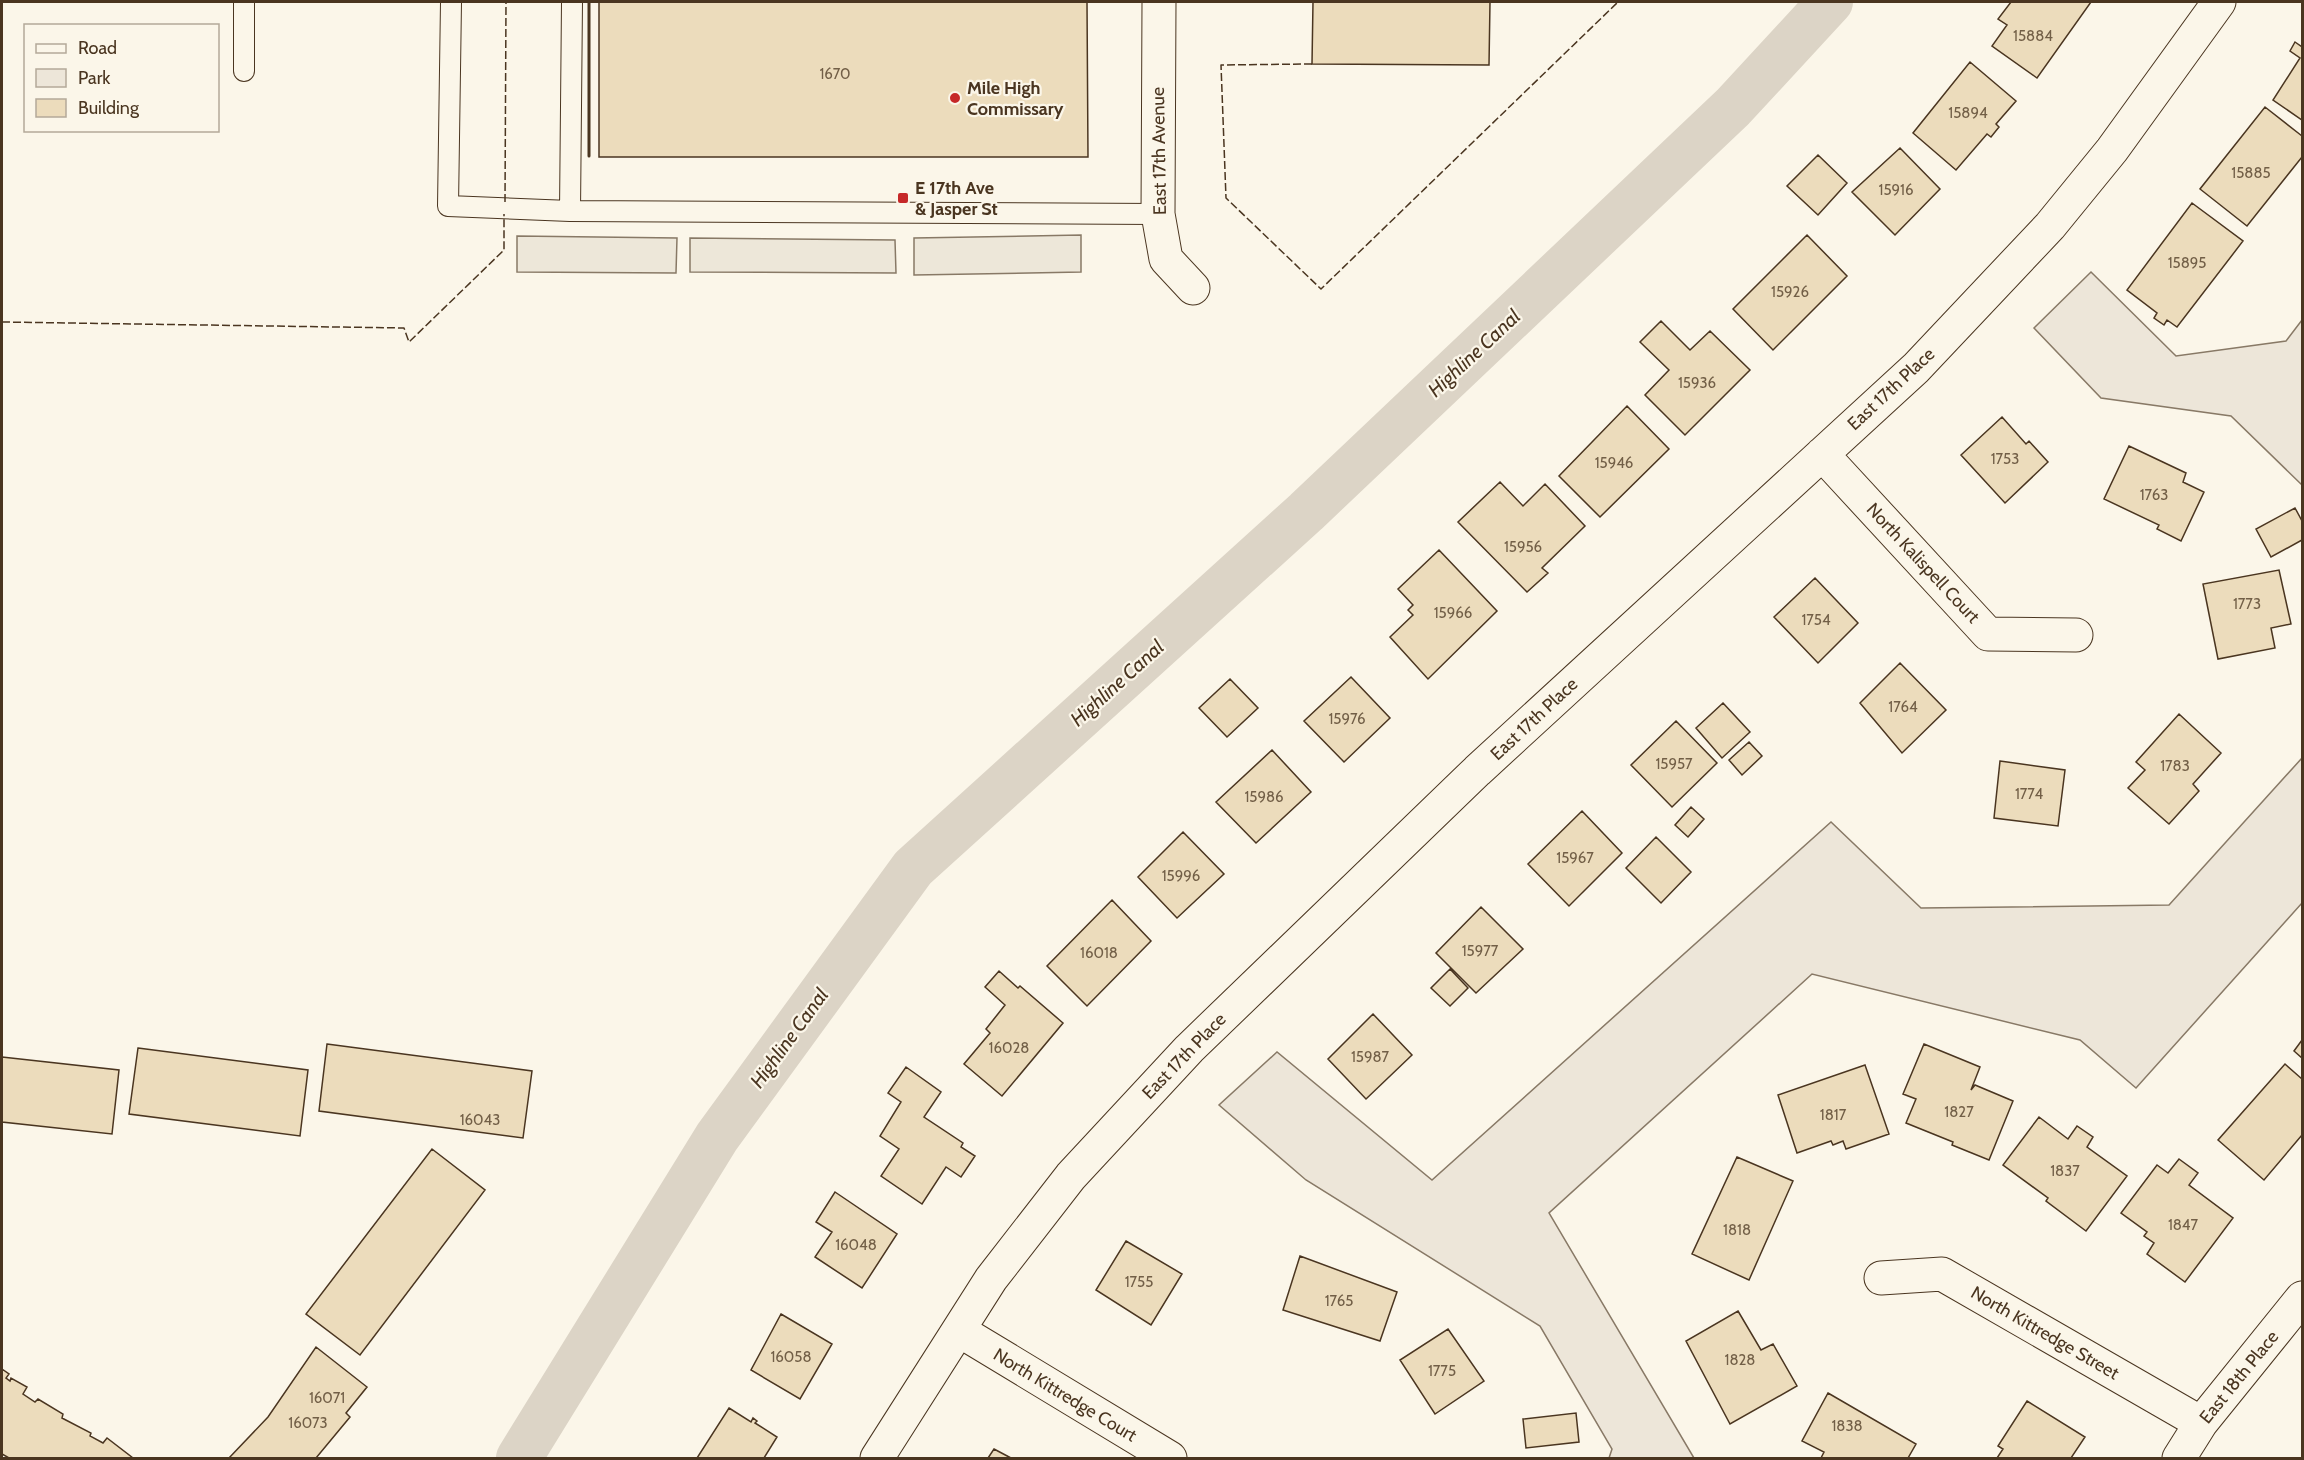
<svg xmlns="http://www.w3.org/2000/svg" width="2304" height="1460" font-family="Cabin,sans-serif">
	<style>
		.green { fill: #ede6d9; stroke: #887966; stroke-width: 1.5 }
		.parking { fill: #ede7d9; stroke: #887966; stroke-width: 1.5 }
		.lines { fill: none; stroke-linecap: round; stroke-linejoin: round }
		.canal { stroke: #dcd4c6; stroke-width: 46 }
		.building { fill: #ecdcbc; stroke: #4a3520; stroke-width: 1.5 }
		.service-casing { stroke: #4a3520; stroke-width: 22 }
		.minor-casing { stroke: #4a3520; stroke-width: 35 }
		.service { stroke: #fbf6e9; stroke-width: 20 }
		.minor { stroke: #fbf6e9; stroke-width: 33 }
		.fence { stroke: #4a3520; stroke-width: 1.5; stroke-dasharray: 8 3; stroke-linecap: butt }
		.wall { stroke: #4a3520; stroke-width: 3 }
		.poi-dot { fill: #c62828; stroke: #fbf6e9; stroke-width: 2 }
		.labels { text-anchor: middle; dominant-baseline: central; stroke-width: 4.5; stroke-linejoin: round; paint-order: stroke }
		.number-label { font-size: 15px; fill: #725f47 }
		.poi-label { font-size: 18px; font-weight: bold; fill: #4a3520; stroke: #fbf6e9; text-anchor: start }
		.street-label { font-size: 18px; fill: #4a3520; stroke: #fbf6e9 }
		.water-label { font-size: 20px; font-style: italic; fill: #4a3520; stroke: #fbf6e9 }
	</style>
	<rect width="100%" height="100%" fill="#fbf6e9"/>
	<path class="green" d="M 2091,272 L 2176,356 L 2286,341 L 2302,320 L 2302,485 L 2231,416 L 2101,398 L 2034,328 Z
		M 2302,758 L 2302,903 L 2136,1088 L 2080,1040 L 1812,974 L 1549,1213 L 1694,1458 L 1609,1458 L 1612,1449 L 1540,1326 L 1306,1180 L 1219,1105 L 1277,1052 L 1432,1180 L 1831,822 L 1921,908 L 2169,905 Z"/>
	<path class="parking" d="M 1081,235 L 1081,272 L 914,275 L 914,238 Z
		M 517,236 L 677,238 L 676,273 L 517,272 Z
		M 690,238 L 895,240 L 896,273 L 690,272 Z"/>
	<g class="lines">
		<path class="canal" d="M 519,1458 L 717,1137 L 913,868 L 1306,512 L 1733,107 L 1830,2"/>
	</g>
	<path class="building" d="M 599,2 L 1087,2 L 1088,157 L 599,157 Z
		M 1313,2 L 1490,2 L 1489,65 L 1312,64 Z
		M 2011,2 L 2091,2 L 2037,78 L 1992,46 L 2007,25 L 1998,19 Z
		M 2295,42 L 2302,47 L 2302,120 L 2273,100 L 2300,58 L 2290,51 Z
		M 1970,62 L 2016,101 L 1996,124 L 1999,127 L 1991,137 L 1987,134 L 1956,170 L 1913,133 Z
		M 2265,107 L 2302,136 L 2302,157 L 2247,226 L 2200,189 Z
		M 1900,148 L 1940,189 L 1895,235 L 1852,192 Z
		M 1818,155 L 1847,183 L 1818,215 L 1787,186 Z
		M 2192,203 L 2243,241 L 2177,327 L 2167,320 L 2164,325 L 2154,318 L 2157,313 L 2127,290 Z
		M 1807,235 L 1847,276 L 1773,350 L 1733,309 Z
		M 1661,321 L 1690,350 L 1710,331 L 1750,370 L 1685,435 L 1645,395 L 1669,370 L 1640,342 Z
		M 1627,406 L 1669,449 L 1600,517 L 1559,476 Z
		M 2002,417 L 2026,444 L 2029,441 L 2048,462 L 2005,503 L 1961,455 Z
		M 2129,446 L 2186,473 L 2183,482 L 2204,492 L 2181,541 L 2157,529 L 2159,525 L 2104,499 Z
		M 1500,482 L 1523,506 L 1545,484 L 1585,526 L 1542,568 L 1548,573 L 1527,592 L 1458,522 Z
		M 2295,508 L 2302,521 L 2302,540 L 2271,557 L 2256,529 Z
		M 1439,550 L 1497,611 L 1428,679 L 1390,637 L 1413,615 L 1408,610 L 1413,605 L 1398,589 Z
		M 2279,570 L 2291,624 L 2271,628 L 2275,648 L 2218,659 L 2203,584 Z
		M 1815,578 L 1858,623 L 1818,663 L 1774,617 Z
		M 1900,663 L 1946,710 L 1902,753 L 1860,703 Z
		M 1351,677 L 1390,718 L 1344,762 L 1304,721 Z
		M 1230,679 L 1258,708 L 1227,737 L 1199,708 Z
		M 1723,703 L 1750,732 L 1722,758 L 1696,728 Z
		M 2179,714 L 2221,753 L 2193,784 L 2199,791 L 2169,824 L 2128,788 L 2145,770 L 2136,762 Z
		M 1676,721 L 1717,763 L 1672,807 L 1631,765 Z
		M 1749,742 L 1762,756 L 1742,775 L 1729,760 Z
		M 1272,750 L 1311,792 L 1256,843 L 1216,802 Z
		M 2000,761 L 2065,770 L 2058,826 L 1994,818 Z
		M 1691,807 L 1704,819 L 1688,837 L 1675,825 Z
		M 1582,811 L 1622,853 L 1569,906 L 1528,864 Z
		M 1183,832 L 1224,874 L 1177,918 L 1138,877 Z
		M 1656,837 L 1691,872 L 1661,903 L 1626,868 Z
		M 1112,900 L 1151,941 L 1087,1006 L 1047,966 Z
		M 1481,907 L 1523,949 L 1476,993 L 1436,953 Z
		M 1450,969 L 1468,988 L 1450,1006 L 1431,988 Z
		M 999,971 L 1018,988 L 1020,986 L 1063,1023 L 1002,1096 L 964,1064 L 990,1033 L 986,1029 L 1005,1005 L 985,987 Z
		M 1373,1014 L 1412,1055 L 1366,1099 L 1328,1059 Z
		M 2302,1040 L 2302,1058 L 2294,1051 Z
		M 327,1044 L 532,1071 L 523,1138 L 319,1111 Z
		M 1924,1044 L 1980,1067 L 1971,1090 L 1975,1085 L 2013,1101 L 1989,1160 L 1952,1145 L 1953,1142 L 1906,1123 L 1916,1099 L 1903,1094 Z
		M 138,1048 L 308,1070 L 300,1136 L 129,1114 Z
		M 2,1057 L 119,1070 L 112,1134 L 2,1122 Z
		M 2285,1064 L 2302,1079 L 2302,1135 L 2264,1180 L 2218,1140 Z
		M 1865,1065 L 1889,1134 L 1846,1149 L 1843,1141 L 1833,1145 L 1831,1141 L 1797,1153 L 1778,1095 Z
		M 906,1067 L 941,1092 L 924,1117 L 963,1143 L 961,1147 L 975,1156 L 961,1177 L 946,1167 L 922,1204 L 881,1176 L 899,1149 L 880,1136 L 901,1102 L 888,1093 Z
		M 2039,1117 L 2068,1139 L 2077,1126 L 2093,1137 L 2087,1147 L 2127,1176 L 2086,1231 L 2046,1201 L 2048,1198 L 2003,1165 Z
		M 432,1149 L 485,1190 L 360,1355 L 306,1314 Z
		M 1737,1157 L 1793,1181 L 1749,1280 L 1692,1254 Z
		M 2179,1159 L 2198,1173 L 2189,1185 L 2233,1218 L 2185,1282 L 2147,1254 L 2154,1243 L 2144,1236 L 2147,1232 L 2121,1213 L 2157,1165 L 2168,1173 Z
		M 835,1192 L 897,1234 L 862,1288 L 815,1257 L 832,1232 L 816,1222 Z
		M 1126,1241 L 1182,1274 L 1151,1325 L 1096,1290 Z
		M 1300,1256 L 1397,1292 L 1380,1341 L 1283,1310 Z
		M 1738,1311 L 1761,1350 L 1773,1344 L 1797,1386 L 1730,1424 L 1686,1341 Z
		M 781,1314 L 832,1344 L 800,1399 L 751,1370 Z
		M 1448,1329 L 1484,1381 L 1435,1414 L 1400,1360 Z
		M 316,1347 L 367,1387 L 346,1413 L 350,1417 L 316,1458 L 229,1458 L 268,1417 Z
		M 2,1369 L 9,1374 L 6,1378 L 10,1381 L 11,1378 L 27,1387 L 23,1394 L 35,1402 L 38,1399 L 63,1414 L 62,1418 L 91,1433 L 90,1436 L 103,1443 L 107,1438 L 133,1458 L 9,1458 L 2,1454 Z
		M 1828,1393 L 1916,1444 L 1908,1458 L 1821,1458 L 1824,1452 L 1802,1441 Z
		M 2027,1401 L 2085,1437 L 2071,1458 L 1997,1458 L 2003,1449 L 1998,1446 Z
		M 729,1408 L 751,1422 L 753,1418 L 757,1421 L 755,1423 L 777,1437 L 764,1458 L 697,1458 Z
		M 1576,1413 L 1579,1442 L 1526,1448 L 1523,1419 Z
		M 994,1449 L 1011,1458 L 988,1458 Z"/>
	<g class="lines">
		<g class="service-casing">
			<path id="service" d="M 244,2 L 244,71
				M 451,2 L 448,206 L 570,211
				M 572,2 L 570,211 L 1158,214"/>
		</g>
		<g class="minor-casing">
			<path id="minor" d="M 1159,2 L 1158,214 L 1166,259 L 1193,288
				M 1822,454 L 1988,634 L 2076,635
				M 1881,1278 L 1942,1274 L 2201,1423
				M 960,1331 L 1170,1458
				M 877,1458 L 991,1279 L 1071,1176 L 1189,1049 L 1477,771 L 1916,368 L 2050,226 L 2112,150 L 2219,2
				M 2179,1458 L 2201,1423 L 2302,1298"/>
		</g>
		<use href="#service" class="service"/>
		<use href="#minor" class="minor"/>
		<path class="fence" d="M 1312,64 L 1221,65 L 1226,198 L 1321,289 L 1618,2
			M 505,202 L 506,2
			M 2,322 L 404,328 L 409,342 L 504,250 L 504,214"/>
		<path class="wall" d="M 589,2 L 589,156"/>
	</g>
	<g class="poi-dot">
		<circle cx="955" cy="98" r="6"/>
		<rect x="897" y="192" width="12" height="12" rx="3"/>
	</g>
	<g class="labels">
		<g class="number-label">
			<text x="2033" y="36">15884</text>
			<text x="835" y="74">1670</text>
			<text x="1968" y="113">15894</text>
			<text x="2251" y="173">15885</text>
			<text x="1896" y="190">15916</text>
			<text x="2187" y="263">15895</text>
			<text x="1790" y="292">15926</text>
			<text x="1697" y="383">15936</text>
			<text x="2005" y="459">1753</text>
			<text x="1614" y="463">15946</text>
			<text x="2154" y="495">1763</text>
			<text x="1523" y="547">15956</text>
			<text x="2247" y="604">1773</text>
			<text x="1453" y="613">15966</text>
			<text x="1816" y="620">1754</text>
			<text x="1903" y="707">1764</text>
			<text x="1347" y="719">15976</text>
			<text x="1674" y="764">15957</text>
			<text x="2175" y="766">1783</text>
			<text x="2029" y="794">1774</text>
			<text x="1264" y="797">15986</text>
			<text x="1575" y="858">15967</text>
			<text x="1181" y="876">15996</text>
			<text x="1480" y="951">15977</text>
			<text x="1099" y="953">16018</text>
			<text x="1009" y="1048">16028</text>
			<text x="1370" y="1057">15987</text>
			<text x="1959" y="1112">1827</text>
			<text x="1833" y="1115">1817</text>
			<text x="480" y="1120">16043</text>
			<text x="2065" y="1171">1837</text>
			<text x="2183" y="1225">1847</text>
			<text x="1737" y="1230">1818</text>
			<text x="856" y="1245">16048</text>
			<text x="1139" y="1282">1755</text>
			<text x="1339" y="1301">1765</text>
			<text x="791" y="1357">16058</text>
			<text x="1740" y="1360">1828</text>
			<text x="1442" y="1371">1775</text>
			<text x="327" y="1398">16071</text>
			<text x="308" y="1423">16073</text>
			<text x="1847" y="1426">1838</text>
		</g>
		<g class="poi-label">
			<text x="967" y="88">Mile High<tspan x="967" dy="21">Commissary</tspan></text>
			<text x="915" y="188">E 17th Ave<tspan x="915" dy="21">&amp; Jasper St</tspan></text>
		</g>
		<g class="street-label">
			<text transform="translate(1159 151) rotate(-91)">East 17th Avenue</text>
			<text transform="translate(1891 389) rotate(-43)">East 17th Place</text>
			<text transform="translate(1923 563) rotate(47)">North Kalispell Court</text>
			<text transform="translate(1534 719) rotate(-43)">East 17th Place</text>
			<text transform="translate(1184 1056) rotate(-46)">East 17th Place</text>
			<text transform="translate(2045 1333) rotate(30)">North Kittredge Street</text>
			<text transform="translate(2239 1377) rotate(-51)">East 18th Place</text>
			<text transform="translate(1065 1395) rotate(31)">North Kittredge Court</text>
		</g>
		<g class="water-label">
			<text transform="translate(1474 353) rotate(-43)">Highline Canal</text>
			<text transform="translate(1117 683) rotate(-42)">Highline Canal</text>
			<text transform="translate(789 1038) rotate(-54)">Highline Canal</text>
		</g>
	</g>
	<rect width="2304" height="1460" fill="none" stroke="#4a3520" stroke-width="6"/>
	<rect x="24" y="24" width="195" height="108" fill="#fbf6e9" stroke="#b4a999" stroke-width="1.5"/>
	<rect x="36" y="44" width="30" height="9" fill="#fbf6e9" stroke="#b4a999" stroke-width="1.5"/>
	<text x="78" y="54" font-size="18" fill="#4a3520">Road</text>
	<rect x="36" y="69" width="30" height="18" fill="#ede6d9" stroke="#b4a999" stroke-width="1.5"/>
	<text x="78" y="84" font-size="18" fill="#4a3520">Park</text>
	<rect x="36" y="99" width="30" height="18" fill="#ecdcbc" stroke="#b4a999" stroke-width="1.5"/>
	<text x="78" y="114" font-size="18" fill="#4a3520">Building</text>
</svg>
